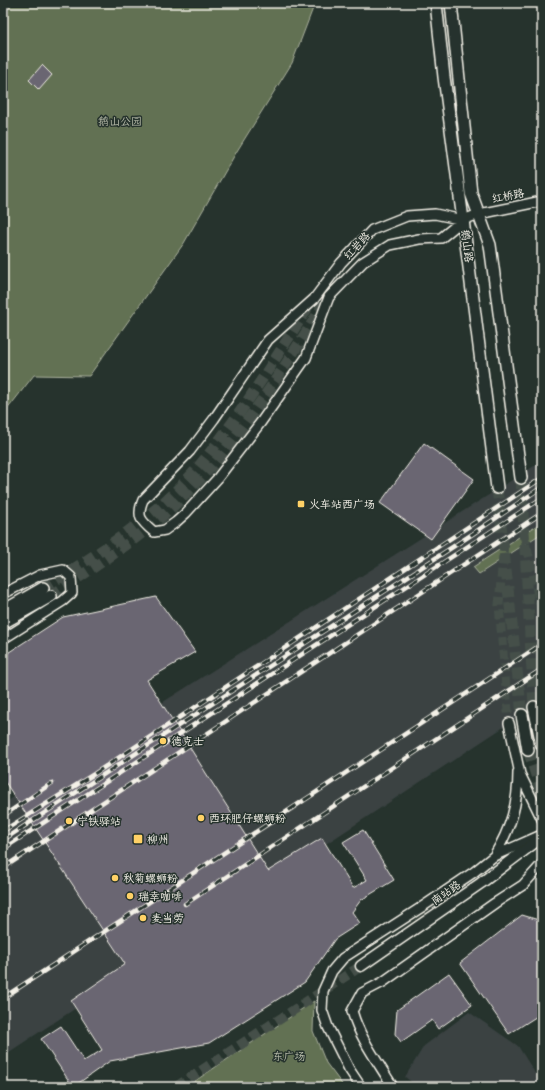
<svg xmlns="http://www.w3.org/2000/svg" width="545" height="1090" font-family="'Shantell Sans','LXGW WenKai TC',sans-serif">
	<style>
		.built { fill: #3a4242 }
		.green { fill: #627153; stroke: #abb19e }
		.building { fill: #6a6672; stroke: #f4f1e8 }
		.lines { fill: none; stroke-linecap: round; stroke-linejoin: round }
		.tertiary-tunnel { stroke: #455049; stroke-width: 9; stroke-dasharray: 9 4.5; stroke-linecap: butt }
		.secondary-tunnel { stroke: #455049; stroke-width: 10; stroke-dasharray: 10 5; stroke-linecap: butt }
		.primary-tunnel { stroke: #455049; stroke-width: 11; stroke-dasharray: 11 5.5; stroke-linecap: butt }
		.tertiary-casing { stroke: #f4f1e8; stroke-width: 12 }
		.secondary-casing { stroke: #f4f1e8; stroke-width: 13 }
		.primary-casing { stroke: #f4f1e8; stroke-width: 14 }
		.tertiary { stroke: #26332d; stroke-width: 9 }
		.secondary { stroke: #26332d; stroke-width: 10 }
		.primary { stroke: #26332d; stroke-width: 11 }
		.rail-casing { stroke: #f4f1e8; stroke-width: 4.5 }
		.rail { stroke: #26332d; stroke-width: 3; stroke-dasharray: 9; stroke-linecap: butt }
		.poi-dot { fill: #ffd166; stroke: #26332d; stroke-width: 1.5 }
		.labels { text-anchor: middle; dominant-baseline: central; stroke-width: 3; stroke-linejoin: round; paint-order: stroke }
		.park-label { font-size: 11px; fill: #babeac; stroke: #26332d }
		.street-label { font-size: 11px; fill: #f4f1e8; stroke: #26332d }
		.poi-label { font-size: 11px; fill: #f4f1e8; stroke: #26332d; text-anchor: start }
	</style>
	<rect width="100%" height="100%" fill="#26332d"/>
	<filter id="ink" filterUnits="userSpaceOnUse"><feTurbulence type="fractalNoise" baseFrequency=".025" numOctaves="2"/><feDisplacementMap in="SourceGraphic" scale="8" xChannelSelector="R" yChannelSelector="G"/><feConvolveMatrix kernelMatrix="1 2 1 2 8 2 1 2 1" color-interpolation-filters="sRGB"/></filter>
	<g filter="url(#ink)">
		<path class="built" d="M 542,461 L 542,702 L 3,1056 L 3,804 Z
			M 469,1012 L 518,1046 L 542,1084 L 542,1087 L 418,1087 L 405,1077 L 424,1046 Z"/>
		<path class="green" d="M 3,3 L 315,3 L 292,63 L 237,151 L 184,243 L 89,376 L 34,375 L 6,411 L 3,421 Z
			M 542,522 L 542,533 L 479,574 L 473,567 Z
			M 314,1001 L 313,1031 L 326,1063 L 344,1087 L 186,1087 Z"/>
		<path class="building" d="M 42,65 L 52,75 L 39,90 L 29,80 Z
			M 424,443 L 474,479 L 431,539 L 380,503 Z
			M 156,597 L 195,652 L 147,680 L 268,871 L 322,838 L 353,888 L 367,880 L 343,842 L 363,830 L 394,880 L 361,900 L 352,912 L 360,923 L 335,939 L 305,982 L 209,1043 L 110,1061 L 73,1087 L 41,1039 L 61,1026 L 84,1061 L 102,1050 L 71,1001 L 125,964 L 3,779 L 3,656 L 63,617 Z
			M 522,915 L 542,921 L 542,1013 L 509,1034 L 460,963 Z
			M 449,973 L 472,1005 L 438,1029 L 432,1020 L 401,1042 L 395,1034 L 397,1010 Z"/>
		<g class="lines">
			<path class="tertiary-tunnel" d="M 524,535 L 541,608 L 542,622
				M 504,543 L 499,605 L 509,723"/>
			<path class="secondary-tunnel" d="M 176,1087 L 361,966"/>
			<path class="primary-tunnel" d="M 521,478 L 534,707
				M 497,488 L 522,715
				M 43,588 C 96,556 159,514 199,466 C 242,414 276,357 312,301
				M 51,596 C 83,574 117,553 147,529 C 220,472 275,382 324,304
				M 528,750 L 542,794"/>
			<g class="tertiary-casing">
				<path id="tertiary" d="M 463,220 L 435,214 L 407,216 L 372,230 L 341,263 L 314,299 L 268,340 L 214,419 L 190,451 L 143,500 C 136,517 141,521 154,532 L 165,530 L 176,522 L 186,513 L 217,479 L 261,422 L 306,358 L 329,297 L 363,262 L 390,245 L 419,239 L 441,238 L 463,220 L 479,214 L 542,201
					M 3,594 L 40,575 L 63,570 L 71,577 L 72,593 L 63,601 L 3,639
					M 509,723 L 520,774 L 542,819
					M 494,856 C 511,828 518,804 518,772
					M 361,1087 L 349,1069 L 328,1027 L 322,1010 L 323,991 L 332,971 L 343,958 L 425,905 L 474,872 L 494,856 L 539,836
					M 393,1087 C 378,1062 360,1039 352,1011 L 362,993 L 383,982 L 495,903 L 523,885 L 542,864"/>
			</g>
			<g class="secondary-casing">
				<path id="secondary" d="M 361,966 L 481,883 L 542,837"/>
			</g>
			<g class="primary-casing">
				<path id="primary" d="M 436,3 L 444,77 L 463,220 L 497,488
					M 451,3 L 471,193 L 490,245 L 521,478
					M 3,611 L 43,588
					M 3,623 L 51,596
					M 534,707 L 542,745
					M 522,715 L 528,750"/>
			</g>
			<use href="#tertiary" class="tertiary"/>
			<use href="#secondary" class="secondary"/>
			<use href="#primary" class="primary"/>
			<g class="rail-casing">
				<path id="rail" d="M 3,816 L 52,783
					M 3,831 L 94,774 L 542,478
					M 3,840 L 471,535 L 542,487
					M 3,849 L 542,498
					M 3,868 L 542,513
					M 185,904 L 542,669
					M 3,998 L 542,644"/>
			</g>
			<use href="#rail" class="rail"/>
		</g>
	</g>
	<g class="poi-dot">
		<rect x="297" y="500" width="8" height="8" rx="2"/>
		<circle cx="163" cy="741" r="4"/>
		<circle cx="201" cy="818" r="4"/>
		<circle cx="69" cy="821" r="4"/>
		<rect x="133" y="834" width="10" height="10" rx="2"/>
		<circle cx="115" cy="878" r="4"/>
		<circle cx="130" cy="896" r="4"/>
		<circle cx="143" cy="918" r="4"/>
	</g>
	<g class="labels">
		<g class="park-label">
			<text x="120" y="121">鹅山公园</text>
			<text x="289" y="1056">东广场</text>
		</g>
		<g class="street-label">
			<text transform="translate(508 196) rotate(-11)">红桥路</text>
			<text transform="translate(357 246) rotate(-47)">红岩路</text>
			<text transform="translate(467 246) rotate(83)">鹅山路</text>
			<text transform="translate(446 893) rotate(-35)">南站路</text>
		</g>
		<g class="poi-label">
			<text x="309" y="504">火车站西广场</text>
			<text x="171" y="741">德克士</text>
			<text x="209" y="818">西环肥仔螺蛳粉</text>
			<text x="77" y="821">宁铁驿站</text>
			<text x="147" y="839">柳州</text>
			<text x="123" y="878">秋菊螺蛳粉</text>
			<text x="138" y="896">瑞幸咖啡</text>
			<text x="151" y="918">麦当劳</text>
		</g>
	</g>
	<rect width="545" height="1090" fill="none" stroke="#26332d" stroke-width="16"/>
	<rect x="8" y="8" width="529" height="1074" fill="none" stroke="#f4f1e8" stroke-width="1.5" filter="url(#ink)"/>
</svg>
